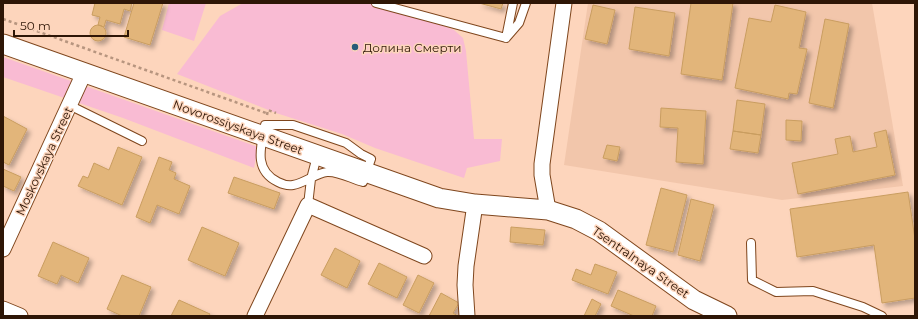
<svg xmlns="http://www.w3.org/2000/svg" width="918" height="319" font-family="Montserrat,sans-serif">
	<style>
		.built { fill: #f2c6ab }
		.green { fill: #f9bbd3 }
		.building { fill: #e2b57a; stroke: #c99d60; filter: url(#shadow) }
		.lines { fill: none; stroke-linecap: round; stroke-linejoin: round }
		.service-casing { stroke: #7f461d; stroke-width: 10 }
		.minor-casing { stroke: #7f461d; stroke-width: 17 }
		.tertiary-casing { stroke: #7f461d; stroke-width: 21 }
		.path { stroke: #b7957f; stroke-width: 2.5; stroke-dasharray: 3 3; stroke-linecap: butt }
		.service { stroke: #fff; stroke-width: 8 }
		.minor { stroke: #fff; stroke-width: 15 }
		.tertiary { stroke: #fff; stroke-width: 19 }
		.poi-dot { fill: #275c78; stroke: #fdd5bc; stroke-width: 1.5 }
		.labels { text-anchor: middle; dominant-baseline: central; stroke-width: 3; stroke-linejoin: round; paint-order: stroke }
		.poi-label { font-size: 12px; fill: #2e1606; stroke: #fdd5bc; text-anchor: start }
		.street-label { font-size: 12px; fill: #2e1606; stroke: #fdd5bc }
	</style>
	<defs>
		<filter id="shadow"><feDropShadow dx="3.5" dy="3.5" stdDeviation="2" flood-color="#0004"/></filter>
	</defs>
	<rect width="100%" height="100%" fill="#fdd5bc"/>
	<path class="built" d="M 588,3 L 872,3 L 903,186 L 782,200 L 564,165 Z"/>
	<path class="green" d="M 169,3 L 206,3 L 194,41 L 162,30 Z
		M 243,3 L 374,3 L 419,16 L 454,30 L 463,38 L 466,51 L 474,139 L 502,139 L 500,161 L 467,168 L 464,178 L 375,148 L 342,134 L 276,113 L 177,74 L 220,16 Z
		M 3,57 L 258,147 L 254,168 L 123,118 L 3,77 Z"/>
	<path class="building" d="M 95,3 L 132,3 L 130,11 L 124,9 L 120,24 L 106,20 L 104,27 L 98,25 L 100,17 L 92,15 Z
		M 134,3 L 163,3 L 150,45 L 124,37 Z
		M 479,3 L 503,3 L 501,9 Z
		M 691,3 L 733,3 L 722,80 L 681,74 Z
		M 593,5 L 615,10 L 607,44 L 585,39 Z
		M 775,5 L 806,12 L 799,48 L 807,49 L 797,94 L 789,93 L 788,99 L 735,88 L 749,18 L 771,22 Z
		M 635,7 L 675,13 L 669,56 L 629,49 Z
		M 825,19 L 849,24 L 833,108 L 809,103 Z
		M90 33a8 8 0 1 1 16 0a8 8 0 1 1-16 0Z
		M 737,100 L 765,104 L 761,135 L 733,131 Z
		M 661,108 L 706,111 L 703,164 L 676,162 L 678,128 L 660,127 Z
		M 3,116 L 27,129 L 9,165 L 3,162 Z
		M 786,120 L 802,121 L 801,141 L 786,140 Z
		M 886,130 L 895,175 L 798,194 L 792,163 L 838,154 L 835,139 L 850,136 L 853,152 L 877,147 L 874,133 Z
		M 733,131 L 761,135 L 758,153 L 730,149 Z
		M 607,145 L 620,147 L 617,161 L 603,158 Z
		M 118,147 L 142,157 L 122,205 L 78,186 L 83,176 L 88,178 L 94,163 L 109,170 Z
		M 159,157 L 172,162 L 169,170 L 176,173 L 174,179 L 190,186 L 179,214 L 157,205 L 150,223 L 136,217 Z
		M 3,169 L 21,177 L 14,191 L 3,186 Z
		M 234,177 L 280,193 L 274,209 L 228,193 Z
		M 661,188 L 687,195 L 673,252 L 646,245 Z
		M 908,192 L 915,239 L 915,298 L 882,303 L 874,245 L 797,257 L 790,209 Z
		M 691,199 L 714,205 L 700,261 L 678,255 Z
		M 202,227 L 239,243 L 225,276 L 188,260 Z
		M 511,227 L 545,230 L 543,245 L 510,242 Z
		M 53,242 L 89,258 L 78,283 L 61,275 L 57,284 L 38,276 Z
		M 335,248 L 360,261 L 347,288 L 321,275 Z
		M 379,263 L 407,277 L 397,298 L 368,284 Z
		M 595,264 L 617,272 L 608,294 L 572,280 L 576,269 L 591,275 Z
		M 122,275 L 151,287 L 139,316 L 122,316 L 107,309 Z
		M 418,275 L 434,283 L 419,313 L 403,305 Z
		M 618,290 L 656,306 L 652,316 L 634,316 L 611,306 Z
		M 441,293 L 459,303 L 453,313 L 458,316 L 429,316 Z
		M 592,299 L 601,304 L 595,316 L 584,316 Z
		M 179,300 L 210,314 L 209,316 L 171,316 Z"/>
	<g class="lines">
		<g class="service-casing">
			<path id="service" d="M 376,3 L 506,38
				M 506,38 L 519,23 L 526,3
				M 506,38 L 513,3
				M 69,105 L 142,141
				M 265,125 L 293,125 L 346,143 L 361,154 L 371,159 L 363,182 C 352,179 338,171 327,172 C 316,173 305,183 293,185 C 288,186 282,184 278,182 C 253,170 261,146 265,125 Z
				M 308,205 L 311,179 L 317,156
				M 751,243 L 752,280 L 776,292 L 813,291 L 863,307 L 882,316"/>
		</g>
		<g class="minor-casing">
			<path id="minor" d="M 548,210 L 542,175 L 542,164 L 564,3
				M 3,249 L 84,73
				M 3,309 L 20,316
				M 255,316 L 308,205 L 424,256
				M 467,316 L 465,285 L 466,266 L 475,204"/>
		</g>
		<g class="tertiary-casing">
			<path id="tertiary" d="M 3,44 L 439,198 L 475,204 L 548,210 L 576,219 L 599,231 L 694,300 L 727,316"/>
		</g>
		<path class="path" d="M 3,19 L 266,113
			M 267,115 L 268,110 L 276,113"/>
		<use href="#service" class="service"/>
		<use href="#minor" class="minor"/>
		<use href="#tertiary" class="tertiary"/>
	</g>
	<circle class="poi-dot" cx="355" cy="47" r="4"/>
	<g class="labels">
		<g class="poi-label">
			<text x="363" y="47">Долина Смерти</text>
		</g>
		<g class="street-label">
			<text transform="translate(238 127) rotate(20)">Novorossiyskaya Street</text>
			<text transform="translate(44 161) rotate(-65)">Moskovskaya Street</text>
			<text transform="translate(641 262) rotate(35)">Tsentralnaya Street</text>
		</g>
	</g>
	<rect width="918" height="319" fill="none" stroke="#2e1606" stroke-width="8"/>
	<path d="M14 30v6h114v-6" fill="none" stroke="#2e1606" stroke-width="2"/>
	<text x="20" y="30" font-size="12" fill="#2e1606" stroke="#fdd5bc" stroke-width="3" paint-order="stroke">50 m</text>
</svg>
